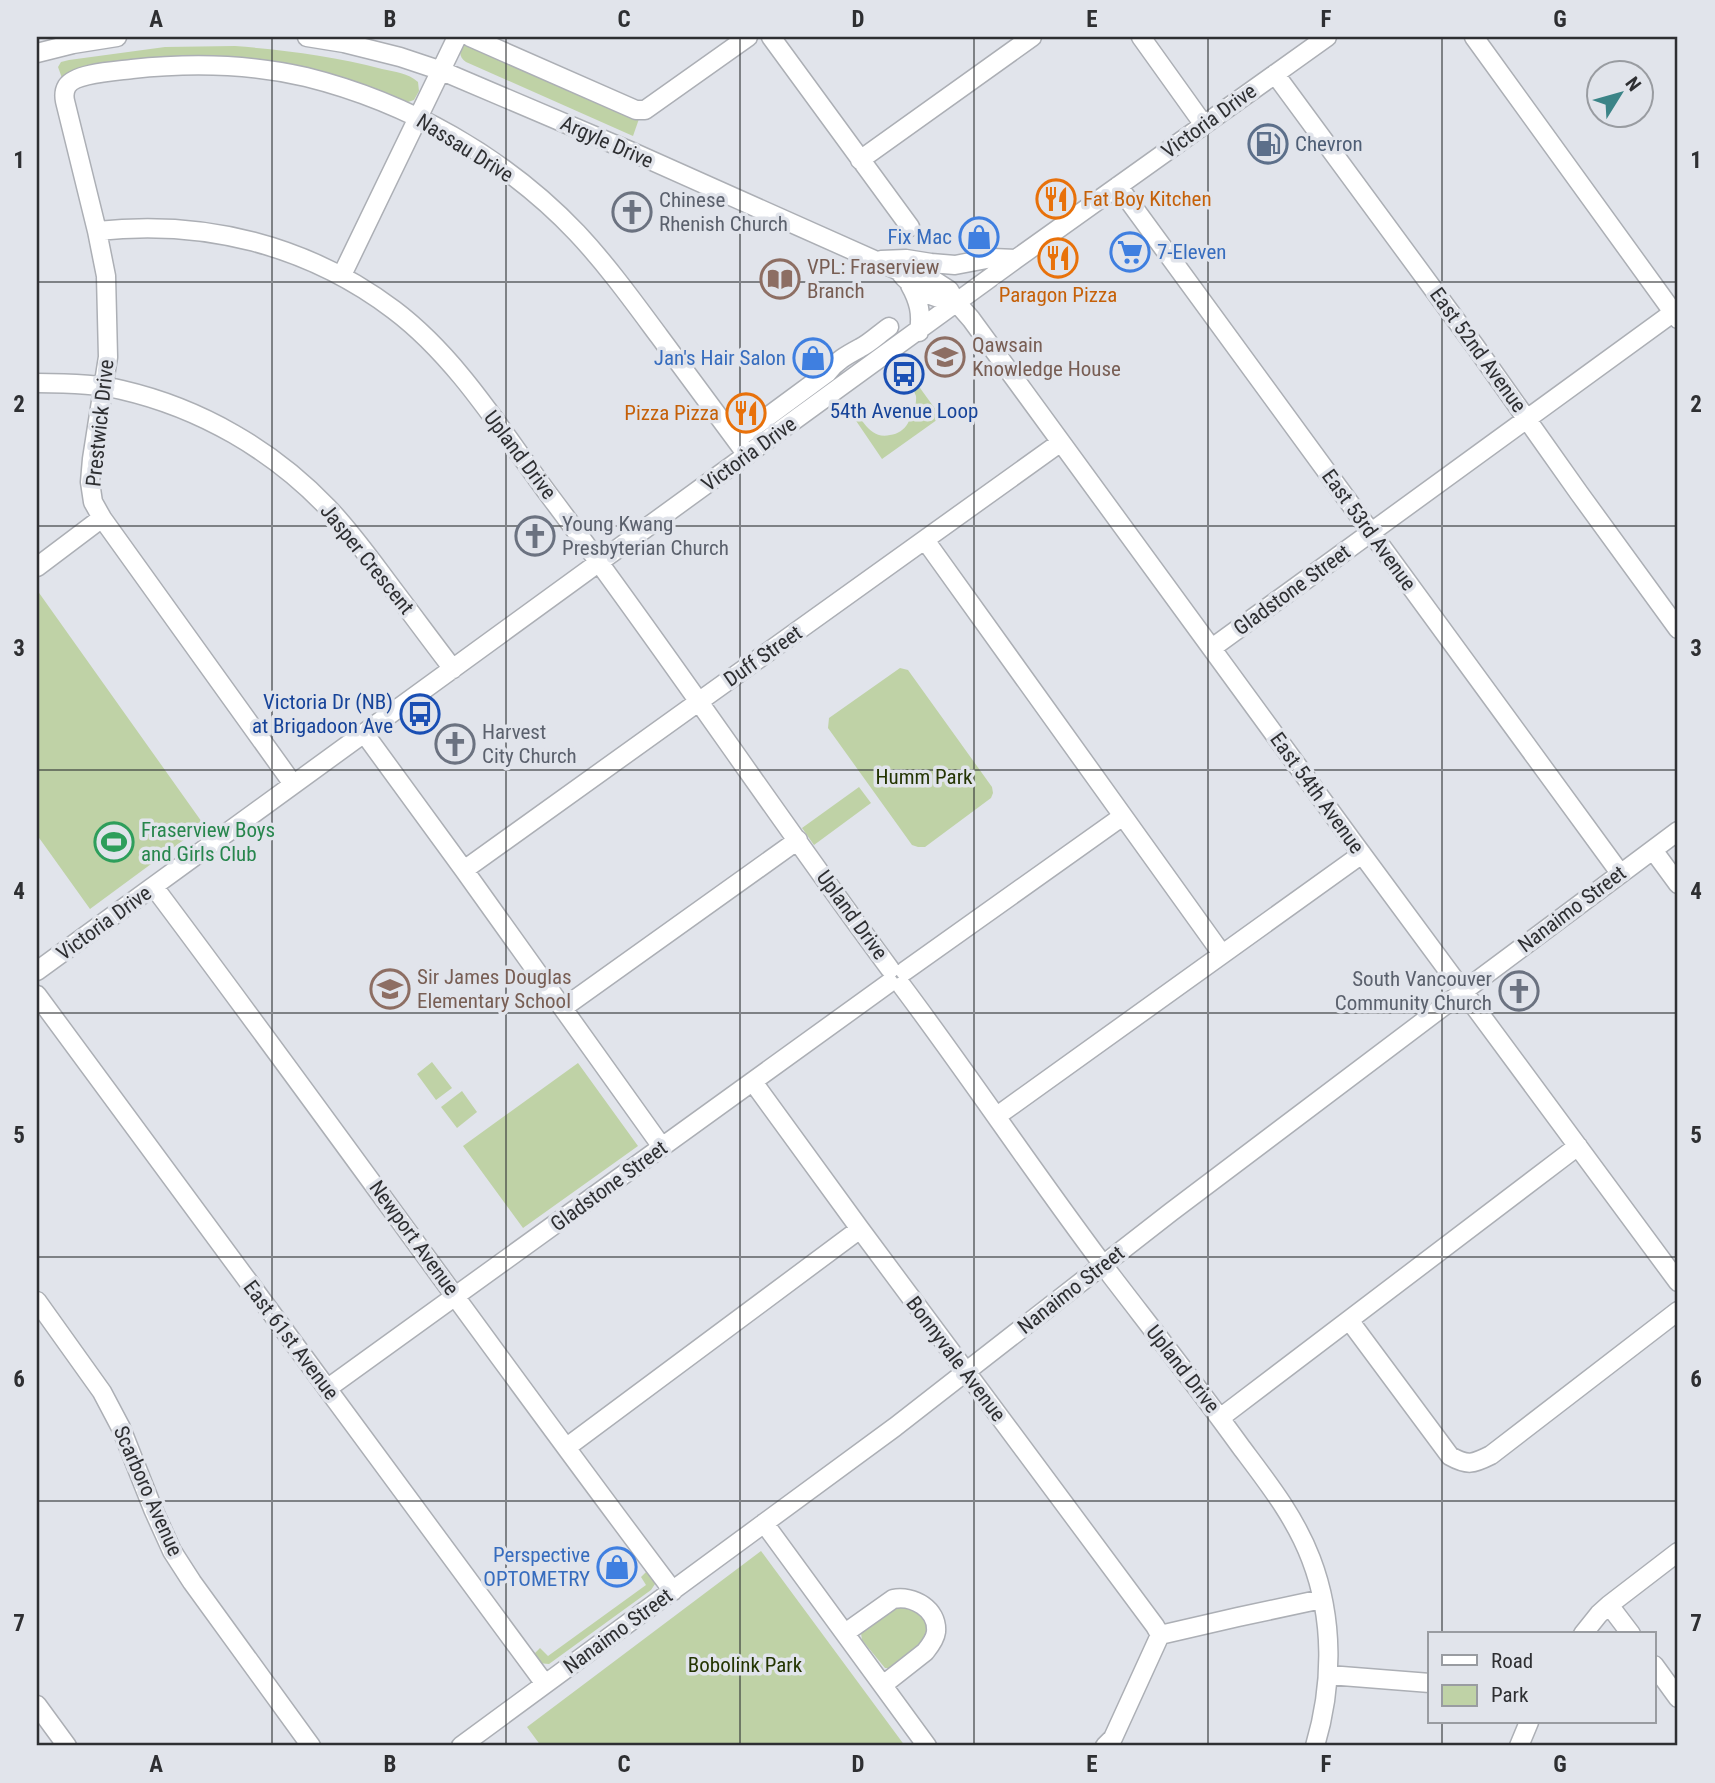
<svg xmlns="http://www.w3.org/2000/svg" width="1715" height="1783" font-family="'Roboto Condensed',sans-serif">
	<style>
		.green { fill: #bfd2a6 }
		.lines { fill: none; stroke-linecap: round; stroke-linejoin: round }
		.minor-casing { stroke: #acafb5; stroke-width: 21 }
		.minor { stroke: #fff; stroke-width: 18 }
		.grid { fill: none; stroke: #2e2f32; stroke-width: 2; stroke-opacity: 0.55 }
		.labels { text-anchor: middle; dominant-baseline: central; stroke-width: 7; stroke-linejoin: round; paint-order: stroke }
		.street-label { font-size: 21px; fill: #2e2f32; stroke: #e1e4eb }
		.service-label { font-size: 21px; fill: #4e5e75; stroke: #e1e4eb; text-anchor: start }
		.food-label { font-size: 21px; fill: #c56008; stroke: #e1e4eb; text-anchor: start }
		.worship-label { font-size: 21px; fill: #5b616d; stroke: #e1e4eb; text-anchor: start }
		.shop-label { font-size: 21px; fill: #366cbe; stroke: #e1e4eb; text-anchor: end }
		.education-label { font-size: 21px; fill: #785e54; stroke: #e1e4eb; text-anchor: start }
		.transit-label { font-size: 21px; fill: #164399; stroke: #e1e4eb }
		.park-label { font-size: 21px; fill: #243502; stroke: #e1e4eb }
		.leisure-label { font-size: 21px; fill: #27864d; stroke: #e1e4eb; text-anchor: start }
		.neatline { fill: none; stroke: #2e2f32; stroke-width: 2.5 }
		.grid-label { font-size: 23px; text-anchor: middle; font-weight: bold; fill: #2e2f32 }
	</style>
	<rect width="100%" height="100%" fill="#e1e4eb"/>
	<path class="green" d="M 468,44 L 640,116 L 633,136 L 466,62 C 458,57 458,47 468,44 Z
		M 235,46 C 285,50 334,56 382,69 C 395,72 408,73 418,82 L 419,91 L 414,100 L 405,103 L 272,65 L 62,78 L 58,67 L 61,62 L 69,60 L 165,47 Z
		M 902,363 L 941,417 L 882,459 L 846,406 C 863,414 867,440 890,435 C 898,434 904,430 908,423 C 912,414 917,406 916,396 Z
		M 37,590 L 204,825 L 90,909 L 37,835 Z
		M 900,668 L 908,670 L 992,787 L 993,793 L 991,798 L 925,847 L 918,847 L 912,845 L 828,728 L 829,718 Z
		M 859,787 L 871,803 L 814,845 L 802,828 Z
		M 432,1062 L 452,1088 L 436,1100 L 417,1074 Z
		M 578,1063 L 638,1146 L 523,1228 L 463,1146 Z
		M 462,1091 L 477,1112 L 457,1128 L 441,1107 Z
		M 761,1551 L 905,1746 L 541,1746 L 527,1727 Z
		M 647,1571 L 655,1578 L 655,1584 L 651,1590 L 549,1664 L 537,1663 L 533,1655 L 540,1648 L 548,1656 L 646,1585 L 641,1577 Z
		M 911,1605 L 927,1620 L 928,1633 L 924,1643 L 892,1668 L 885,1668 L 862,1640 L 861,1633 L 865,1627 L 890,1608 Z"/>
	<g class="lines">
		<g class="minor-casing">
			<path id="minor" d="M 307,37 L 344,43 L 400,57 L 442,71 L 630,151 L 899,271 L 913,272 L 935,281 L 949,290 L 957,303 L 971,319 L 1353,842 L 1678,1282
				M 470,37 L 636,110 L 645,110 L 748,37
				M 771,37 L 910,227
				M 1141,37 L 1204,125
				M 1474,37 L 1678,319
				M 37,53 L 73,44 L 117,37
				M 1275,74 L 1475,346 L 1579,493 L 1678,629
				M 860,160 L 1032,37
				M 1118,186 L 1620,873
				M 97,231 C 204,219 308,245 394,310 C 459,359 504,435 552,499 C 668,653 775,814 890,969
				M 881,260 L 906,259 L 931,263 L 955,265 L 992,258 L 1016,259
				M 899,271 C 913,291 935,298 957,303
				M 342,275 L 457,37
				M 910,285 C 919,301 922,314 919,332
				M 37,383 C 62,383 98,384 122,390 C 200,408 273,450 328,508 C 353,534 373,563 395,592 C 414,617 433,643 453,669
				M 736,440 L 827,373 C 836,361 847,355 860,348 C 870,343 879,334 889,327
				M 925,540 L 1222,954
				M 37,567 L 102,518
				M 1212,648 L 1678,309
				M 364,733 L 464,870 L 662,1147
				M 293,784 L 102,518 L 93,502 L 90,482 L 92,459 L 108,357 L 106,276 L 97,231 L 65,101 C 64,96 64,91 67,86 C 75,73 117,71 132,69 C 188,63 250,64 306,77 C 407,102 505,157 577,233 C 607,265 633,301 659,336 C 689,376 718,416 747,455
				M 1653,850 L 1678,884
				M 464,870 L 1061,442
				M 154,887 C 329,1120 497,1358 673,1591
				M 37,971 L 1016,259 L 1327,37
				M 905,971 L 1123,816
				M 902,986 C 974,1082 1040,1182 1113,1278 C 1156,1334 1200,1390 1241,1447 C 1268,1483 1295,1517 1311,1559 C 1334,1619 1333,1685 1315,1746
				M 37,995 L 545,1684
				M 563,1008 L 798,840
				M 753,1082 L 860,1229 L 1155,1626 L 1160,1635
				M 997,1116 L 1362,854
				M 37,1301 L 102,1392 L 121,1428 L 153,1509 L 172,1551 L 192,1582 L 311,1746
				M 1349,1320 L 1450,1456 C 1468,1466 1473,1464 1491,1455 L 1678,1311
				M 328,1388 L 889,983
				M 1220,1418 L 1578,1146
				M 567,1447 L 860,1229
				M 764,1523 L 927,1746
				M 1609,1605 L 1631,1634
				M 845,1633 L 893,1599 C 913,1595 938,1609 936,1632 C 935,1640 929,1647 925,1652 L 883,1685
				M 1583,1634 L 1599,1614 L 1609,1605 L 1678,1552
				M 1654,1665 L 1678,1698
				M 1329,1675 L 1430,1683
				M 37,1705 L 67,1746
				M 461,1746 L 895,1427 L 1171,1212 L 1481,978 L 1678,831
				M 1105,1746 L 1113,1738 L 1160,1635 L 1238,1617 L 1322,1599
				M 1519,1746 L 1529,1722"/>
		</g>
		<use href="#minor" class="minor"/>
	</g>
	<path class="grid" d="M 272,37 L 272,1746M 506,37 L 506,1746M 740,37 L 740,1746M 974,37 L 974,1746M 1208,37 L 1208,1746M 1442,37 L 1442,1634M 37,282 L 1678,282M 37,526 L 1678,526M 37,770 L 1678,770M 37,1013 L 1678,1013M 37,1257 L 1678,1257M 37,1501 L 1678,1501M 1442,1722 L 1442,1746"/>
	<defs>
		<g id="fuel-ring" transform="scale(2.0125)"><circle r="9.5" fill="#e1e4eb" stroke="#5c6f8a" stroke-width="1.5"/><path d="M-5.5-6h7V0h2V4h1.3V-2.5L3-4.5l.8-.8L6-3V5H2.5V1h-1V6h-7ZM-4.2-4.7v3.2H.2V-4.7Z" fill="#5c6f8a"/></g>
		<g id="restaurant-ring" transform="scale(2.0125)"><circle r="9.5" fill="#e1e4eb" stroke="#e8710a" stroke-width="1.5"/><path d="M-5-6h1v4h1v-4h1v4h1v-4h1v5L-1.5 .5V6h-2V.5L-5-1ZM5-6V6H3V1.5H1.5Q1.5-4 5-6Z" fill="#e8710a"/></g>
		<g id="church-ring" transform="scale(2.0125)"><circle r="9.5" fill="#e1e4eb" stroke="#6b7280" stroke-width="1.5"/><path d="M-1.2-6h2.4v3.5h3.3v2.4h-3.3V6h-2.4V-.1h-3.3v-2.4h3.3Z" fill="#6b7280"/></g>
		<g id="shop-ring" transform="scale(2.0125)"><circle r="9.5" fill="#e1e4eb" stroke="#3f7fe0" stroke-width="1.5"/><path d="M-5-2.5h2.3a2.7 3.5 0 0 1 5.4 0H5L5.5 6h-11ZM-1.5-2.5h3a1.5 2.3 0 0 0-3 0Z" fill="#3f7fe0"/></g>
		<g id="supermarket-ring" transform="scale(2.0125)"><circle r="9.5" fill="#e1e4eb" stroke="#3f7fe0" stroke-width="1.5"/><path d="M-6-5.5h2.5l.6 2H6L4.5 2H-2.5L-4.4-4H-6ZM-1.5 3.2a1.3 1.3 0 1 0 .1 0ZM3 3.2a1.3 1.3 0 1 0 .1 0Z" fill="#3f7fe0"/></g>
		<g id="library-ring" transform="scale(2.0125)"><circle r="9.5" fill="#e1e4eb" stroke="#8d6e63" stroke-width="1.5"/><path d="M-6-4Q-3-5.5-.7-3.5V5Q-3 3-6 4ZM6-4Q3-5.5 .7-3.5V5Q3 3 6 4Z" fill="#8d6e63"/></g>
		<g id="school-ring" transform="scale(2.0125)"><circle r="9.5" fill="#e1e4eb" stroke="#8d6e63" stroke-width="1.5"/><path d="M0-5L7-2L0 1L-7-2ZM-4 1L0 2.5L4 1V4Q0 6-4 4Z" fill="#8d6e63"/></g>
		<g id="bus-ring" transform="scale(2.0125)"><circle r="9.5" fill="#e1e4eb" stroke="#1a4fb4" stroke-width="1.5"/><path d="M-5-6H5V4H4V6H2V4H-2V6H-4V4H-5ZM-3.5-4V0h7V-4ZM-3.5 1.2v1.5H-2V1.2ZM2 1.2v1.5H3.5V1.2Z" fill="#1a4fb4"/></g>
		<g id="stadium-ring" transform="scale(2.0125)"><circle r="9.5" fill="#e1e4eb" stroke="#2e9e5b" stroke-width="1.5"/><path d="M0-5a6.5 5 0 1 0 0 10a6.5 5 0 1 0 0-10ZM-3.5-1.8h7v3.6h-7Z" fill="#2e9e5b"/></g>
	</defs>
	<g fill-rule="evenodd">
		<use href="#fuel-ring" x="1268" y="144"/>
		<use href="#restaurant-ring" x="1056" y="199"/>
		<use href="#church-ring" x="632" y="212"/>
		<use href="#shop-ring" x="979" y="237"/>
		<use href="#supermarket-ring" x="1130" y="252"/>
		<use href="#restaurant-ring" x="1058" y="258"/>
		<use href="#library-ring" x="780" y="279"/>
		<use href="#school-ring" x="945" y="357"/>
		<use href="#shop-ring" x="813" y="358"/>
		<use href="#bus-ring" x="904" y="374"/>
		<use href="#restaurant-ring" x="746" y="413"/>
		<use href="#church-ring" x="535" y="536"/>
		<use href="#bus-ring" x="420" y="714"/>
		<use href="#church-ring" x="455" y="744"/>
		<use href="#stadium-ring" x="114" y="842"/>
		<use href="#school-ring" x="390" y="989"/>
		<use href="#church-ring" x="1519" y="991"/>
		<use href="#shop-ring" x="617" y="1567"/>
	</g>
	<g class="labels">
		<g class="street-label">
			<text transform="translate(1209 121) rotate(-36)">Victoria Drive</text>
			<text transform="translate(607 142) rotate(24)">Argyle Drive</text>
			<text transform="translate(465 148) rotate(32)">Nassau Drive</text>
			<text transform="translate(1478 350) rotate(54)">East 52nd Avenue</text>
			<text transform="translate(100 423) rotate(-84)">Prestwick Drive</text>
			<text transform="translate(749 454) rotate(-36)">Victoria Drive</text>
			<text transform="translate(520 455) rotate(53)">Upland Drive</text>
			<text transform="translate(1369 530) rotate(54)">East 53rd Avenue</text>
			<text transform="translate(367 559) rotate(51)">Jasper Crescent</text>
			<text transform="translate(1292 590) rotate(-36)">Gladstone Street</text>
			<text transform="translate(763 656) rotate(-35)">Duff Street</text>
			<text transform="translate(1317 793) rotate(54)">East 54th Avenue</text>
			<text transform="translate(1572 909) rotate(-37)">Nanaimo Street</text>
			<text transform="translate(852 915) rotate(54)">Upland Drive</text>
			<text transform="translate(104 923) rotate(-36)">Victoria Drive</text>
			<text transform="translate(609 1186) rotate(-36)">Gladstone Street</text>
			<text transform="translate(414 1238) rotate(54)">Newport Avenue</text>
			<text transform="translate(1071 1290) rotate(-38)">Nanaimo Street</text>
			<text transform="translate(291 1340) rotate(53)">East 61st Avenue</text>
			<text transform="translate(956 1359) rotate(53)">Bonnyvale Avenue</text>
			<text transform="translate(1183 1369) rotate(52)">Upland Drive</text>
			<text transform="translate(148 1491) rotate(66)">Scarboro Avenue</text>
			<text transform="translate(618 1631) rotate(-36)">Nanaimo Street</text>
		</g>
		<g class="service-label">
			<text x="1295" y="144">Chevron</text>
		</g>
		<g class="food-label">
			<text x="1083" y="199">Fat Boy Kitchen</text>
			<text x="1058" y="295" text-anchor="middle">Paragon Pizza</text>
			<text x="719" y="413" text-anchor="end">Pizza Pizza</text>
		</g>
		<g class="worship-label">
			<text x="659" y="200">Chinese<tspan x="659" dy="24">Rhenish Church</tspan></text>
			<text x="562" y="524">Young Kwang<tspan x="562" dy="24">Presbyterian Church</tspan></text>
			<text x="482" y="732">Harvest<tspan x="482" dy="24">City Church</tspan></text>
			<text x="1492" y="979" text-anchor="end">South Vancouver<tspan x="1492" dy="24">Community Church</tspan></text>
		</g>
		<g class="shop-label">
			<text x="952" y="237">Fix Mac</text>
			<text x="1157" y="252" text-anchor="start">7-Eleven</text>
			<text x="786" y="358">Jan's Hair Salon</text>
			<text x="590" y="1555">Perspective<tspan x="590" dy="24">OPTOMETRY</tspan></text>
		</g>
		<g class="education-label">
			<text x="807" y="267">VPL: Fraserview<tspan x="807" dy="24">Branch</tspan></text>
			<text x="972" y="345">Qawsain<tspan x="972" dy="24">Knowledge House</tspan></text>
			<text x="417" y="977">Sir James Douglas<tspan x="417" dy="24">Elementary School</tspan></text>
		</g>
		<g class="transit-label">
			<text x="904" y="411">54th Avenue Loop</text>
			<text x="393" y="702" text-anchor="end">Victoria Dr (NB)<tspan x="393" dy="24">at Brigadoon Ave</tspan></text>
		</g>
		<g class="park-label">
			<text x="924" y="777">Humm Park</text>
			<text x="745" y="1665">Bobolink Park</text>
		</g>
		<g class="leisure-label">
			<text x="141" y="830">Fraserview Boys<tspan x="141" dy="24">and Girls Club</tspan></text>
		</g>
	</g>
	<rect width="1715" height="1783" fill="none" stroke="#e1e4eb" stroke-width="77"/>
	<rect x="1428" y="1632" width="228" height="91" fill="#e1e4eb" stroke="#999ca1" stroke-width="2"/>
	<rect x="1442" y="1655" width="35" height="10" fill="#ffffff" stroke="#999ca1" stroke-width="2"/>
	<text x="1491" y="1668" font-size="21" fill="#2e2f32">Road</text>
	<rect x="1442" y="1685" width="35" height="21" fill="#bfd2a6" stroke="#999ca1" stroke-width="2"/>
	<text x="1491" y="1702" font-size="21" fill="#2e2f32">Park</text>
	<g transform="translate(1620 94) rotate(53)"><circle r="33" fill="#e1e4eb" stroke="#999ca1" stroke-width="2"/>
	<path d="M0-5L12 26L0 18L-12 26Z" fill="#3b8487"/>
	<text y="-10" font-size="19" font-weight="bold" text-anchor="middle" fill="#2e2f32">N</text>
	</g>
	<rect x="38" y="38" width="1638" height="1706" class="neatline"/>
	<g class="grid-label">
		<text x="156" y="27">A</text>
		<text x="390" y="27">B</text>
		<text x="624" y="27">C</text>
		<text x="858" y="27">D</text>
		<text x="1092" y="27">E</text>
		<text x="1326" y="27">F</text>
		<text x="1560" y="27">G</text>
		<text x="19" y="168">1</text>
		<text x="1696" y="168">1</text>
		<text x="19" y="412">2</text>
		<text x="1696" y="412">2</text>
		<text x="19" y="656">3</text>
		<text x="1696" y="656">3</text>
		<text x="19" y="899">4</text>
		<text x="1696" y="899">4</text>
		<text x="19" y="1143">5</text>
		<text x="1696" y="1143">5</text>
		<text x="19" y="1387">6</text>
		<text x="1696" y="1387">6</text>
		<text x="19" y="1631">7</text>
		<text x="1696" y="1631">7</text>
		<text x="156" y="1772">A</text>
		<text x="390" y="1772">B</text>
		<text x="624" y="1772">C</text>
		<text x="858" y="1772">D</text>
		<text x="1092" y="1772">E</text>
		<text x="1326" y="1772">F</text>
		<text x="1560" y="1772">G</text>
	</g>
</svg>
